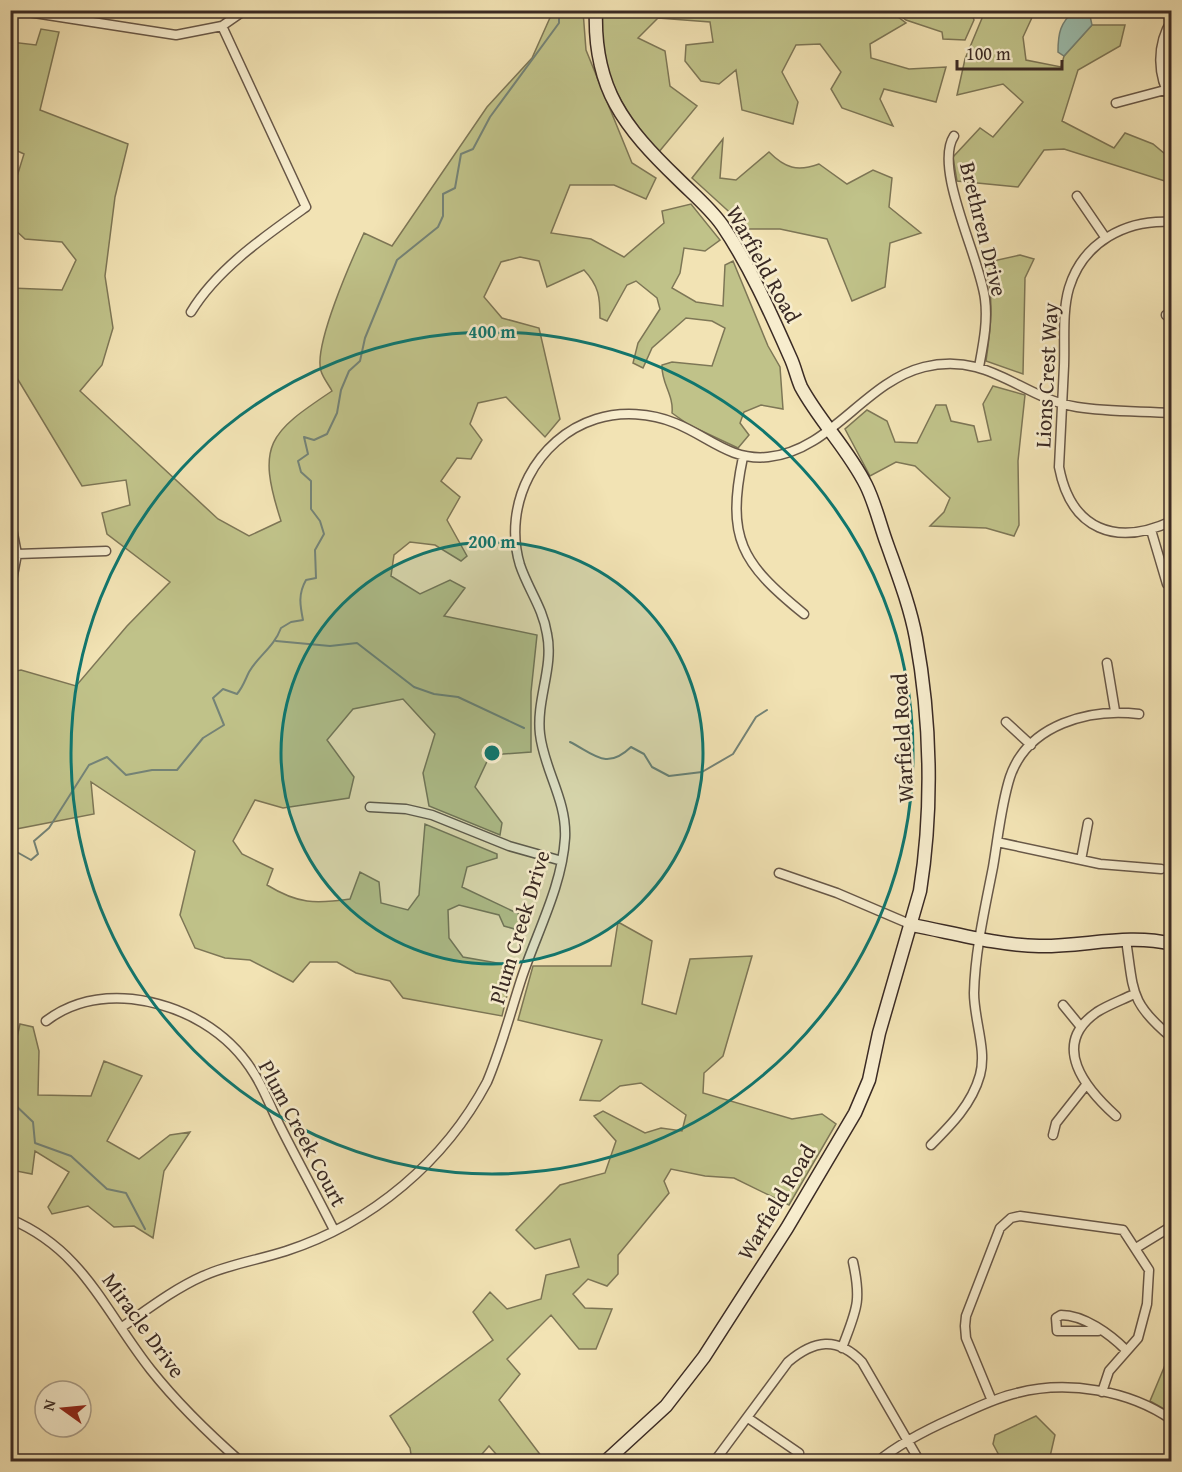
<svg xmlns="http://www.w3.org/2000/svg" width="1182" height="1472" font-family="'Gentium Book Plus',serif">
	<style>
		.green { fill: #c0c289; stroke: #7d7656; stroke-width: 1.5 }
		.water { fill: #9bbeaf; stroke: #748377; stroke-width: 1.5 }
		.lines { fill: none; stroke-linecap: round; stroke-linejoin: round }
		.stream { stroke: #748377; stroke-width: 2 }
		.street-casing { stroke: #685848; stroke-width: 11 }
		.secondary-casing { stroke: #3a2a24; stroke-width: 15 }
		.street { stroke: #f7edce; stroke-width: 8 }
		.secondary { stroke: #f7edce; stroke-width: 12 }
		.ring { fill: none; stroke: #0f766e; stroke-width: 3 }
		.labels { text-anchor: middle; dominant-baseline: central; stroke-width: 5; stroke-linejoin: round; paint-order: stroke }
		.street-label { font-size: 22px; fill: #3a2a24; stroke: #f7edce }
		.centre { fill: #0f766e; stroke: #f7edce; stroke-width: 3 }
		.ring-label { font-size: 18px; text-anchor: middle; font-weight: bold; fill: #0f766e; stroke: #f7edce; stroke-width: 5; stroke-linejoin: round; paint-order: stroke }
	</style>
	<rect width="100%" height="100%" fill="#f2e3b4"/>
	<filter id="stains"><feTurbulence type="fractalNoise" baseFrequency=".00333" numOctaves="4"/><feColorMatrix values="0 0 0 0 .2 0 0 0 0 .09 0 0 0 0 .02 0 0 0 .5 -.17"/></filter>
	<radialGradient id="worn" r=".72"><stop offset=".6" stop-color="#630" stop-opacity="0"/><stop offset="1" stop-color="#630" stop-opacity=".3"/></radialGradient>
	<path class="green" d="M 553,11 L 583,11 L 586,50 L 632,163 L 656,178 L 646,199 L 614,185 L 570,185 L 551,233 L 591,239 L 624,257 L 664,223 L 662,211 L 691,204 L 720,240 L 705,251 L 684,248 L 680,273 L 672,288 L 696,302 L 723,306 L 725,265 L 733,261 L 768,346 L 780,367 L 783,409 L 761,405 L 744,412 L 740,423 L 749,435 L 738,448 L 689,425 L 672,413 C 674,395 661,383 662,365 L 672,362 L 712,366 L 725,328 L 712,321 L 686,318 L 652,348 L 643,368 L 633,363 L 638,343 L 660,309 L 657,298 L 636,281 L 627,285 L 607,321 L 600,318 C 600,297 599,286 584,270 L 547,287 L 539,261 L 520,257 L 501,262 L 484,297 L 502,318 L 539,328 L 560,419 L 545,437 L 506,397 L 478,403 L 470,424 L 482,440 L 471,459 L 457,458 L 441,481 L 460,497 L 447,520 L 467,556 L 461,561 L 435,545 L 410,542 L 394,555 L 391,576 L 420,594 L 450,580 L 465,588 L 444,616 L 537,635 L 531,692 L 531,752 L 490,755 L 475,787 L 502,823 L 500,835 L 429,806 L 423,773 L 435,734 L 403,699 L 353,709 L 327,740 L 354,777 L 349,798 L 283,808 L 255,800 L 233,841 L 242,854 L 273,869 L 267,885 C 298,904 315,904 350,899 L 360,872 L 379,882 L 381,903 L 408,910 L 419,895 L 425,824 L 497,854 L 497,858 L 467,867 L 462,887 L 521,915 L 518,930 L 504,926 L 499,915 L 459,905 L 448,910 L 449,938 L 463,957 L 514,966 L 502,1016 L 403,998 L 390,981 L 356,973 L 337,962 L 310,962 L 293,982 L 250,960 L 225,958 L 195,948 L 180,915 L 195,851 L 91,782 L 94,814 L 11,830 L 11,672 L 21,670 L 76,686 L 127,626 L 170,582 L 107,534 L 102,513 L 130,505 L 126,480 L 82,486 L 11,368 L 11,288 L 62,290 L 76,260 L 62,242 L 25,239 L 11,226 L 10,199 L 24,154 L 11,148 L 11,42 L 36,45 L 41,29 L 59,32 L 40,110 L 128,144 L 115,197 L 105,276 L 113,328 L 102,365 L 80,391 L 218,519 L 249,536 L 281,521 C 256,444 269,433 332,391 C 329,385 323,378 321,371 C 313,346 352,259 364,233 L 392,246 L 487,107 L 532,58 Z
		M 600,11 L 890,11 L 906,23 L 870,44 L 871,58 L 909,69 L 946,67 L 936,102 L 884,89 L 880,99 L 893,126 L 842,108 L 831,89 L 841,72 L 820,44 L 796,45 L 782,72 L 798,102 L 793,124 L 742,110 L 736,70 L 719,84 L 701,81 L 685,61 L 686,45 L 713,42 L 710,22 L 658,18 L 638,38 L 665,51 L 670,86 L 697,106 L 658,153 C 622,108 597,70 600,11 Z
		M 894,11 L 921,11 L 939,17 L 972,14 L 974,20 L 965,40 L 943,39 L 942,32 L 906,20 Z
		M 985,11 L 1035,11 L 1023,37 L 1026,60 L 1061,67 L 1064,56 L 1092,25 L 1125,25 L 1120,46 L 1078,70 L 1062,121 L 1114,148 L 1125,133 L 1153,144 L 1171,159 L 1171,183 L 1064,149 L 1044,150 L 1018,187 L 957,181 L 953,157 L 980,128 L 993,137 L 1023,102 L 1003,84 L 957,95 L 965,59 Z
		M 723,139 L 720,178 L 736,180 L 769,152 C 785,168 797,172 819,164 L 847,184 L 873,170 L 892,178 L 889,207 L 921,233 L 890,243 L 885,287 L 852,301 L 827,239 L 780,229 L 748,229 L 692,178 Z
		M 1020,255 L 1034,259 L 1025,278 L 1023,374 L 986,361 C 991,326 995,297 984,263 Z
		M 993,386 L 1025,395 L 1018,461 L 1019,525 L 1014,536 L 986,528 L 930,526 L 944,512 L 950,498 L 915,466 L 896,462 L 870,476 L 845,429 L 867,410 L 887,421 L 895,442 L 917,443 L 936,405 L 946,405 L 951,421 L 974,426 L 978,442 L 991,440 L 983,404 Z
		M 618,922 L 652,941 L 642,1004 L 676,1014 L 690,959 L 752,956 L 723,1056 L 704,1073 L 703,1093 L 792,1119 L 822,1114 L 836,1124 L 789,1205 L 734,1178 L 705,1176 L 671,1169 L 664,1181 L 669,1193 L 618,1255 L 618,1274 L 607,1286 L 588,1279 L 573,1294 L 585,1308 L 612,1309 L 596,1349 L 579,1349 L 551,1315 L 507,1359 L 520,1374 L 499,1400 L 545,1461 L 502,1461 L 489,1446 L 476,1461 L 412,1461 L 410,1448 L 390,1416 L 493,1340 L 473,1312 L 490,1292 L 507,1309 L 541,1299 L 546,1275 L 579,1267 L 570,1239 L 535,1249 L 516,1230 L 560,1185 L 605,1173 L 616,1141 L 594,1116 L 603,1111 L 645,1133 L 661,1128 L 682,1131 L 686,1115 L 641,1083 L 620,1086 L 600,1101 L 580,1100 L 602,1040 L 518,1020 L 533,966 L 611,966 Z
		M 20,1024 L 33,1027 L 39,1051 L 38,1095 L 91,1096 L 104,1061 L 142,1076 L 107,1141 L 139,1159 L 170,1135 L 190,1132 L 164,1171 L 153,1238 L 134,1226 L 114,1227 L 88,1206 L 52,1214 L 48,1207 L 69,1172 L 35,1151 L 32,1174 L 11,1170 L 11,1055 L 13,1055 Z
		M 1171,1351 L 1171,1413 L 1150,1401 Z
		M 1036,1416 L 1055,1435 L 1049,1461 L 1002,1461 L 993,1444 L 995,1435 Z"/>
	<path class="water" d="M 1075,10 L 1089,11 L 1092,25 L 1064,56 L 1058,52 C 1058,33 1060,23 1075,10 Z"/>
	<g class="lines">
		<path class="stream" d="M 276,641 L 330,646 L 357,643 L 414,687 L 434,694 L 458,697 L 524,728
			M 570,742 C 594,754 606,771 631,747 L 644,754 L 652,767 L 669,776 L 702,772 L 733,754 L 756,717 L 767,710
			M 10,853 L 15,851 L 31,860 L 38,854 L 34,841 L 49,828 L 89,765 L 107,757 L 126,775 L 152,770 L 177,770 L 203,738 L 224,725 L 213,698 L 223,689 L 237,694 C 243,687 245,680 249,672 C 258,656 274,647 281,628 L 291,622 L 303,620 C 300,605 298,594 306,580 L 316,578 L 315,550 L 324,534 L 320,521 L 311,509 L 311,481 L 301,472 L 298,461 L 308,454 L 304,437 L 314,440 L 327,434 L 337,413 L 341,390 L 349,371 L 360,361 L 365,338 L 397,260 L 438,227 L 443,216 L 443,194 L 455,188 L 461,154 L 473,149 L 490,117 L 559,23 L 559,10
			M 10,1100 L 33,1122 L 35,1143 L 71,1156 L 107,1189 L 126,1193 L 145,1229"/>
		<g class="street-casing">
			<path id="street" d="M 15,10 L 176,35 L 222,26 L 245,10
				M 1172,20 C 1156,45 1157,76 1172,101
				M 1116,103 L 1165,90
				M 954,136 C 933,168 980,258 985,299 C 988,322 983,345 979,367
				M 1077,196 L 1105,237
				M 1172,222 C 1126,219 1083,242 1069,288 C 1062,312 1065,341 1064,366 C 1062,400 1061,433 1059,467 C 1071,530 1116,547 1172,521
				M 191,312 C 217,269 265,236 306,207 L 222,26
				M 1166,315 L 1172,315
				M 743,457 C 726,538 741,563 804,614
				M 10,518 L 17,554 L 10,591
				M 1151,530 L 1167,584
				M 17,554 L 106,551
				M 1107,663 L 1115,711
				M 1006,722 L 1031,745
				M 370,807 L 406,809 L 432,815 L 509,846 L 562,861
				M 997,842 L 1100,864 L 1161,869
				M 1081,860 L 1088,823
				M 779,873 L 837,893 L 912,925
				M 1126,940 C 1134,992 1129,1002 1172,1038
				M 1063,1005 L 1081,1027
				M 46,1021 C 71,1002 101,996 132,999 C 182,1005 229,1031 255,1075 C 265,1091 271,1108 279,1124 C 297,1160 316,1194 334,1230
				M 1116,1116 C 1086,1089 1049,1045 1097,1012 C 1108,1005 1122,1000 1134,994
				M 1053,1135 L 1056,1123 L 1086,1085
				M 931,1145 C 951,1125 972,1104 980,1075 C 987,1050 974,1020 974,993 C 975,951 985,908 993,867 C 998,838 1001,805 1010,777 C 1028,724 1090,708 1139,714
				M 10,1219 C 84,1250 105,1312 151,1370 C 178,1404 208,1433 241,1462
				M 1136,1248 L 1172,1226
				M 122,1327 C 148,1309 174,1289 203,1276 C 230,1264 258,1260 286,1251 C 372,1223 445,1161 487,1082 C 501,1049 510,1014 521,980 C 536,934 562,887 565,838 C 567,800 544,770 540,734 C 536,700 554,667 547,634 C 543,608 528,589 520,565 C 502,505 536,438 596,419 C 621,411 651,413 675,423 C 708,436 730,461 768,457 C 831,451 864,382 924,367 C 989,351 1021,398 1077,407 C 1108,412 1141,411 1172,413
				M 1098,1331 L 1057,1331 L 1056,1318 L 1061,1315 C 1084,1315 1110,1334 1126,1350
				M 842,1348 C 856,1310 862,1303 853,1262
				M 992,1401 L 966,1338 L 965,1326 L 966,1316 L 1000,1228 L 1011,1218 L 1020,1216 L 1123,1230 L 1149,1270 L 1147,1304 L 1138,1338 L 1109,1371 L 1102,1392
				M 748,1418 L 799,1453
				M 714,1462 L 788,1362 C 814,1340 837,1336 862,1362 L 920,1462
				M 877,1462 C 900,1443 926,1430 953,1418 C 974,1409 994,1398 1017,1393 C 1067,1380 1129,1390 1172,1420"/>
		</g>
		<g class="secondary-casing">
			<path id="secondary" d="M 596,10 C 593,88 624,127 678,179 C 693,194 710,208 722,225 C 750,266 771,314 791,359 C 795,368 797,378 801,387 C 820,422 848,449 866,485 C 875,503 880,525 887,544 C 898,575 910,606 916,638 C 931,720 933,809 920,891 L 879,1033 L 869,1080 L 855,1113 L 787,1228 L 704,1357 L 666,1406 L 605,1462
				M 912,925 C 954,933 996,945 1039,946 C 1083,947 1128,933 1172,944"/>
		</g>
		<use href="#street" class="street"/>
		<use href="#secondary" class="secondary"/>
	</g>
	<circle cx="492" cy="753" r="211" fill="#0f766e" fill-opacity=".12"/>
	<g class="ring">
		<circle cx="492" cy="753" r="211"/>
		<circle cx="492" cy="753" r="421"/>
	</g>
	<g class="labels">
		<g class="street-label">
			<text transform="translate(984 229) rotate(76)">Brethren Drive</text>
			<text transform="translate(764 264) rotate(61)">Warfield Road</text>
			<text transform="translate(1046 375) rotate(-87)">Lions Crest Way</text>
			<text transform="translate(902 738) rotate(-93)">Warfield Road</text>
			<text transform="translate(519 927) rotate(-73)">Plum Creek Drive</text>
			<text transform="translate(303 1133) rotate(62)">Plum Creek Court</text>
			<text transform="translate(776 1202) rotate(-59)">Warfield Road</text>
			<text transform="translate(144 1325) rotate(54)">Miracle Drive</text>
		</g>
	</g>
	<circle cx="492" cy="753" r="9" class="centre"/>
	<g class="ring-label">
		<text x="492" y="338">400 m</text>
		<text x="492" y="548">200 m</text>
	</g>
	<rect width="1182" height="1472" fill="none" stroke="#f2e3b4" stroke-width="36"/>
	<rect x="12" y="12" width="1158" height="1448" fill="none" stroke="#3a2a24" stroke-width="3"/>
	<rect x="18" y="18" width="1146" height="1436" fill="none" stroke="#3a2a24" stroke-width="1.5"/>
	<g transform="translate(63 1409) rotate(285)"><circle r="28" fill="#f7edce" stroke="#ab9f8a" stroke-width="1.5"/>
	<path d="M0-4.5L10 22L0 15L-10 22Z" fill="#8f2418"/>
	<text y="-9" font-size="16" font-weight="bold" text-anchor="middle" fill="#3a2a24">N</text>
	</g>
	<path d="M957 60v9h105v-9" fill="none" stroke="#3a2a24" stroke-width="3"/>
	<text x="966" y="60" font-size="18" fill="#3a2a24" stroke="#f7edce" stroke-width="4.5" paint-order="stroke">100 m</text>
	<rect width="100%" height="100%" filter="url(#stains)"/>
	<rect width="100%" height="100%" fill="url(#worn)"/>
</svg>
